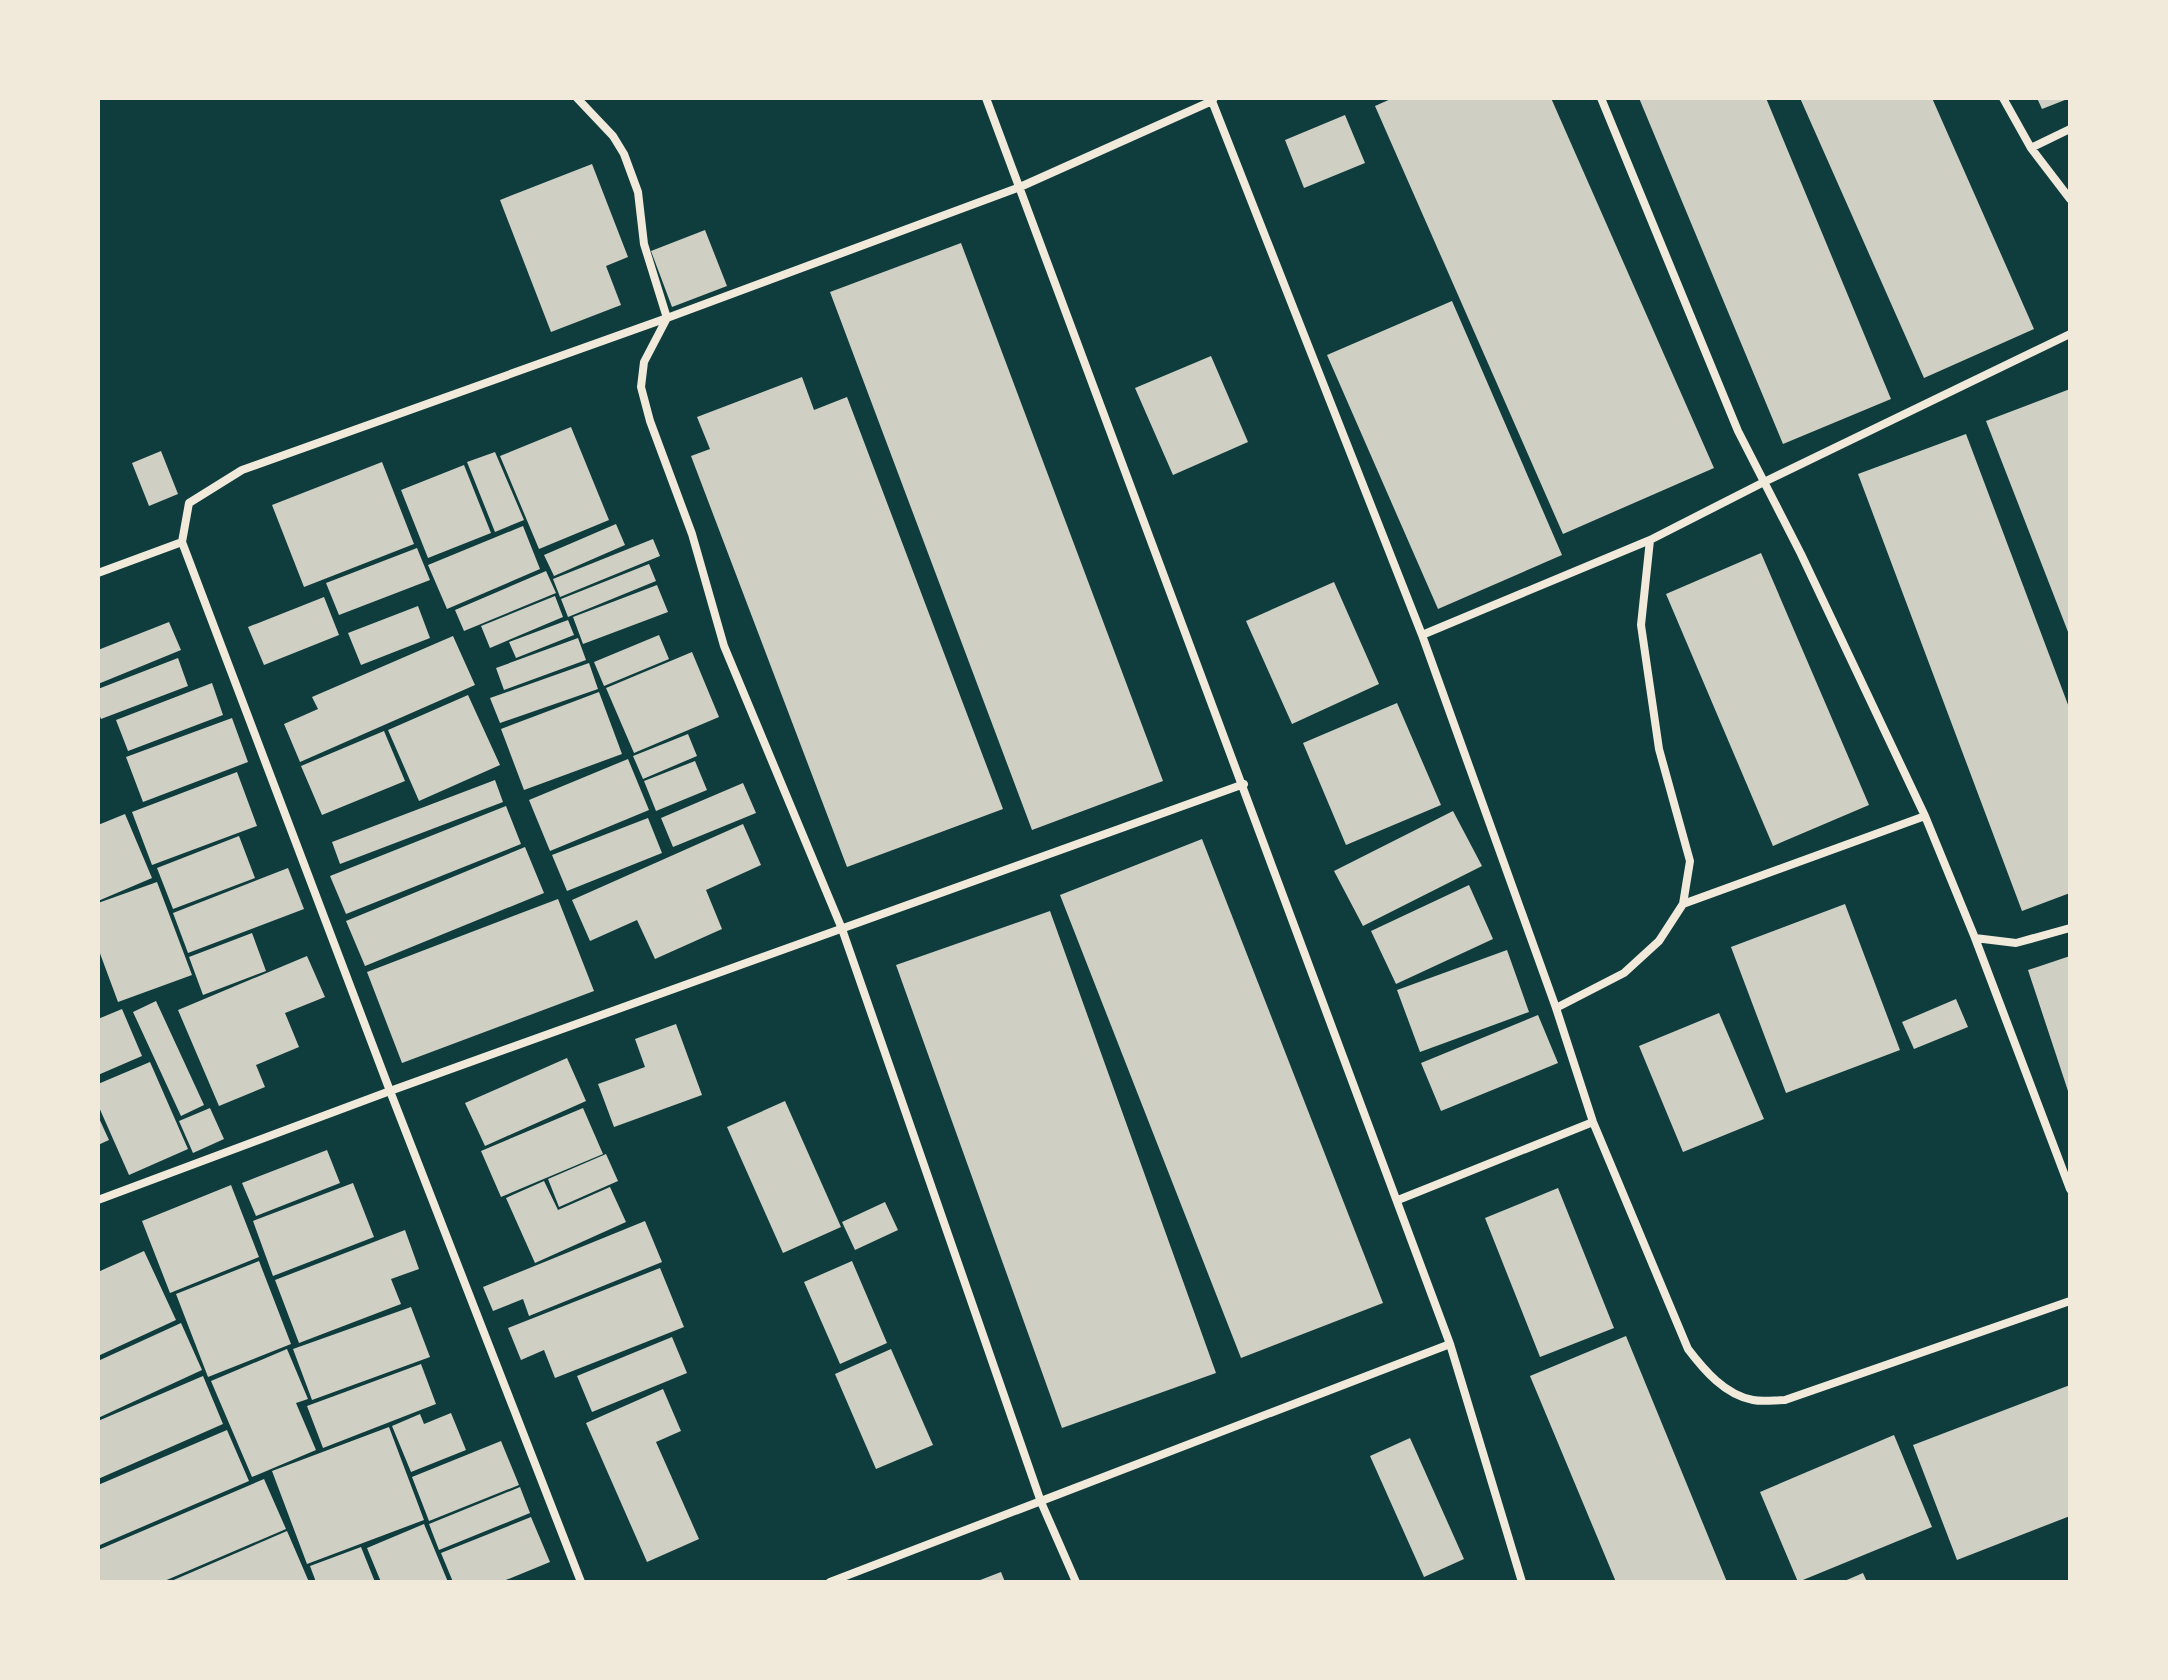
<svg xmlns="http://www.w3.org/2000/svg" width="2168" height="1680" font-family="Helvetica,sans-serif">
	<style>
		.building { fill: #cfcfc3 }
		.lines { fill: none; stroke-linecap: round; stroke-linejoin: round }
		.minor { stroke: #f1e9da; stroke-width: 8 }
	</style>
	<rect width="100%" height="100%" fill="#0f3d3e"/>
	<path class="building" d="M 1393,98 L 1551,98 L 1714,468 L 1563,534 L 1375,106 Z
		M 1639,98 L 1766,98 L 1891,399 L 1783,444 Z
		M 1800,98 L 1932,98 L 2034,329 L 1924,378 Z
		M 2037,98 L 2070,98 L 2042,109 Z
		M 1345,115 L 1365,163 L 1304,188 L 1285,140 Z
		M 592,164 L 628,257 L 606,266 L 621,305 L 551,332 L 500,200 Z
		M 705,230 L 727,286 L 672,307 L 651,251 Z
		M 961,243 L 1163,781 L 1032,830 L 830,292 Z
		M 1452,301 L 1562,555 L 1438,609 L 1327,355 Z
		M 1211,356 L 1248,442 L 1173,475 L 1135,388 Z
		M 802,377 L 814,410 L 847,397 L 1003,809 L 847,867 L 691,456 L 710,449 L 697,417 Z
		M 2070,389 L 2070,637 L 1986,421 Z
		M 571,427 L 609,520 L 539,549 L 500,456 Z
		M 1966,434 L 2070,710 L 2070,893 L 2022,911 L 1858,474 Z
		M 161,451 L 178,494 L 149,506 L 132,463 Z
		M 495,452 L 524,520 L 495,532 L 467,462 Z
		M 382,462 L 414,544 L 304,587 L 272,505 Z
		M 464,465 L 491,533 L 428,558 L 401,490 Z
		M 616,524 L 625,545 L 554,576 L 544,555 Z
		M 523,526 L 540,569 L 447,609 L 428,565 Z
		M 653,539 L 660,556 L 560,597 L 553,579 Z
		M 417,548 L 430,580 L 339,615 L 326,583 Z
		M 1761,553 L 1869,805 L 1773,846 L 1666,594 Z
		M 649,564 L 656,581 L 568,617 L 561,599 Z
		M 546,571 L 556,593 L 464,631 L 455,610 Z
		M 1334,582 L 1379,684 L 1292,724 L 1246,621 Z
		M 657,585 L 668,612 L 583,644 L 573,617 Z
		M 555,596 L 563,617 L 490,648 L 481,626 Z
		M 324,597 L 339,635 L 264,665 L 248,627 Z
		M 418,606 L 430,638 L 361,665 L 348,633 Z
		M 568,620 L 574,635 L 516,658 L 509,642 Z
		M 169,622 L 181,650 L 98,684 L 98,650 Z
		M 659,635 L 669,659 L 604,686 L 594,662 Z
		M 453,636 L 475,685 L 300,762 L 284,724 L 318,709 L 312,697 Z
		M 578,638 L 586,660 L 504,690 L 496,668 Z
		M 692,652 L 719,717 L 634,753 L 606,688 Z
		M 178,658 L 188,686 L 101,719 L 98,712 L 98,689 Z
		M 589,663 L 598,689 L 500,723 L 490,698 Z
		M 212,683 L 223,715 L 128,751 L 116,720 Z
		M 599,692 L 622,754 L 524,790 L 501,729 Z
		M 468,695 L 500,765 L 419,801 L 388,730 Z
		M 1397,703 L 1441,805 L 1346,845 L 1303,743 Z
		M 232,718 L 248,762 L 143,802 L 126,757 Z
		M 384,731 L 405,781 L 322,815 L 301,766 Z
		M 688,734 L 697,756 L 643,779 L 633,756 Z
		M 628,759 L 649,810 L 550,851 L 529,800 Z
		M 695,761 L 707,790 L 656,811 L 644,781 Z
		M 237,772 L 257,826 L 152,865 L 132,812 Z
		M 495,780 L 503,802 L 340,864 L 332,842 Z
		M 743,783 L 756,813 L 673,847 L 661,818 Z
		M 506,806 L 521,844 L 346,914 L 330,876 Z
		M 1453,811 L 1482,866 L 1363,926 L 1334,871 Z
		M 125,814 L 152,878 L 98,901 L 98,825 Z
		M 648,818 L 662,853 L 567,891 L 552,855 Z
		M 743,824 L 761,865 L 706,890 L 722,929 L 655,959 L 637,920 L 590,941 L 572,900 Z
		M 239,836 L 255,878 L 173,909 L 157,868 Z
		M 1202,839 L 1383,1303 L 1241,1358 L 1060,895 Z
		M 525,847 L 544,893 L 365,966 L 346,921 Z
		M 288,868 L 304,909 L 188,953 L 173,913 Z
		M 157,882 L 192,975 L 118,1002 L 98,948 L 98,903 Z
		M 1469,885 L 1493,939 L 1396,984 L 1371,931 Z
		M 558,899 L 594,991 L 402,1063 L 367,972 Z
		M 1845,904 L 1900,1050 L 1786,1093 L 1731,947 Z
		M 1050,911 L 1216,1373 L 1062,1428 L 896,965 Z
		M 252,933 L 266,971 L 203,995 L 189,957 Z
		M 1507,950 L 1529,1012 L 1420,1052 L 1397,990 Z
		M 307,956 L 325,997 L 285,1013 L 299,1047 L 256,1065 L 265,1087 L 219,1106 L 178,1010 Z
		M 2070,956 L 2070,1094 L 2069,1094 L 2028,970 Z
		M 1956,999 L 1968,1027 L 1914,1049 L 1902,1022 Z
		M 156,1001 L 204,1105 L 181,1116 L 133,1012 Z
		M 122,1009 L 142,1056 L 98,1075 L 98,1019 Z
		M 1719,1013 L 1764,1119 L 1683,1152 L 1639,1046 Z
		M 1538,1015 L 1558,1063 L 1441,1111 L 1421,1063 Z
		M 676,1024 L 702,1095 L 614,1127 L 598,1084 L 645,1067 L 635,1039 Z
		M 567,1058 L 586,1101 L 485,1146 L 465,1103 Z
		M 150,1062 L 188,1149 L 129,1175 L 98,1105 L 98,1084 Z
		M 785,1101 L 841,1227 L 783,1253 L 727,1127 Z
		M 210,1108 L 224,1139 L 193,1153 L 179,1121 Z
		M 583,1108 L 603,1154 L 501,1197 L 481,1151 Z
		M 98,1116 L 109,1140 L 98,1145 Z
		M 327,1150 L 340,1183 L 256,1216 L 242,1183 Z
		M 606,1154 L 618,1181 L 559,1207 L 548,1179 Z
		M 544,1181 L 558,1210 L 610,1187 L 626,1222 L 535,1263 L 506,1198 Z
		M 353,1183 L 374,1237 L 273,1276 L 253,1221 Z
		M 231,1185 L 259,1257 L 170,1293 L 142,1221 Z
		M 1558,1188 L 1614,1328 L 1540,1357 L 1485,1218 Z
		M 885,1202 L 898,1230 L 855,1250 L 842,1222 Z
		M 645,1221 L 662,1262 L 529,1316 L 523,1299 L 493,1311 L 483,1287 Z
		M 405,1230 L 419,1269 L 391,1279 L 401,1304 L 299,1343 L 275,1280 Z
		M 144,1251 L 176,1320 L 98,1356 L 98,1272 Z
		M 259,1261 L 291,1344 L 208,1377 L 176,1294 Z
		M 852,1261 L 887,1343 L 840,1364 L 804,1282 Z
		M 660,1268 L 684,1327 L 555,1378 L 544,1350 L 521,1360 L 508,1328 Z
		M 411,1307 L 430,1357 L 312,1400 L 293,1349 Z
		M 181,1323 L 202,1370 L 98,1418 L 98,1361 Z
		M 1626,1336 L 1727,1582 L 1616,1582 L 1530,1376 Z
		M 672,1337 L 687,1373 L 592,1412 L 577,1376 Z
		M 287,1349 L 308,1399 L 296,1403 L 316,1450 L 252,1477 L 211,1381 Z
		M 891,1349 L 933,1445 L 876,1469 L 835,1374 Z
		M 421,1364 L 436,1404 L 323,1448 L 307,1406 Z
		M 203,1376 L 223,1424 L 98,1479 L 98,1421 Z
		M 2070,1385 L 2070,1516 L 1957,1560 L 1913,1445 Z
		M 663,1389 L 681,1431 L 656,1442 L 699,1539 L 647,1562 L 586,1423 Z
		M 451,1413 L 466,1450 L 411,1472 L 392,1426 L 420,1414 L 424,1424 Z
		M 389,1427 L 424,1520 L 307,1564 L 272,1471 Z
		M 227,1430 L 249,1481 L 100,1545 L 98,1485 Z
		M 1894,1435 L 1932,1527 L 1798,1582 L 1760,1492 Z
		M 1410,1438 L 1464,1559 L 1424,1577 L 1370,1456 Z
		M 501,1441 L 519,1485 L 429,1521 L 412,1477 Z
		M 264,1479 L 286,1529 L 162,1582 L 98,1582 L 98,1550 Z
		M 520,1487 L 530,1513 L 439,1550 L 429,1524 Z
		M 531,1517 L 550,1562 L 501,1582 L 453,1582 L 441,1553 Z
		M 424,1524 L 448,1582 L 381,1582 L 367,1548 Z
		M 287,1531 L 309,1582 L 169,1582 Z
		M 361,1547 L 375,1582 L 316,1582 L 310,1566 Z
		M 1001,1572 L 1005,1582 L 975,1582 Z
		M 1863,1573 L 1867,1582 L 1842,1582 Z"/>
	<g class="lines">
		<path class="minor" d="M 577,98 L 613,136 L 624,154 L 638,192 L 644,244 L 667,318 L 644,362 L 641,387 L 650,421 L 692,534 L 724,646 L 842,929 L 1041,1502 L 1076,1582
			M 986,98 L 1450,1344 L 1522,1582
			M 1601,98 L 1738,431 L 1801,554 L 1925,816 L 1975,938 L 2016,943 L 2070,928
			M 2003,98 L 2031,148 L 2070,199
			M 1212,101 L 1422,635 L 1556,1008 L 1593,1122 L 1688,1349 C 1704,1370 1725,1395 1753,1400 C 1763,1402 1775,1400 1785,1400 L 2070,1301
			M 2031,148 L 2070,129
			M 98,573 L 182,542
			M 1422,635 L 1650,540
			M 1683,904 L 1925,816
			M 1975,938 L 2070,1189
			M 1556,1008 L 1624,973 L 1659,941 L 1683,904 L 1690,861 L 1659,749 L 1641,625 L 1650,540 L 1764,482 L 2070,334
			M 98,1200 L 390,1091 L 1244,784
			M 1398,1200 L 1593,1122
			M 581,1582 L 390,1091 L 182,542 L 189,503 L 242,470 L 667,318 L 1020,187 L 1212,101 L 1214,98
			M 830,1582 L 1450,1344"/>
	</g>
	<rect width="2168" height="1680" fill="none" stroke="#f1e9da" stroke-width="200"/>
</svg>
